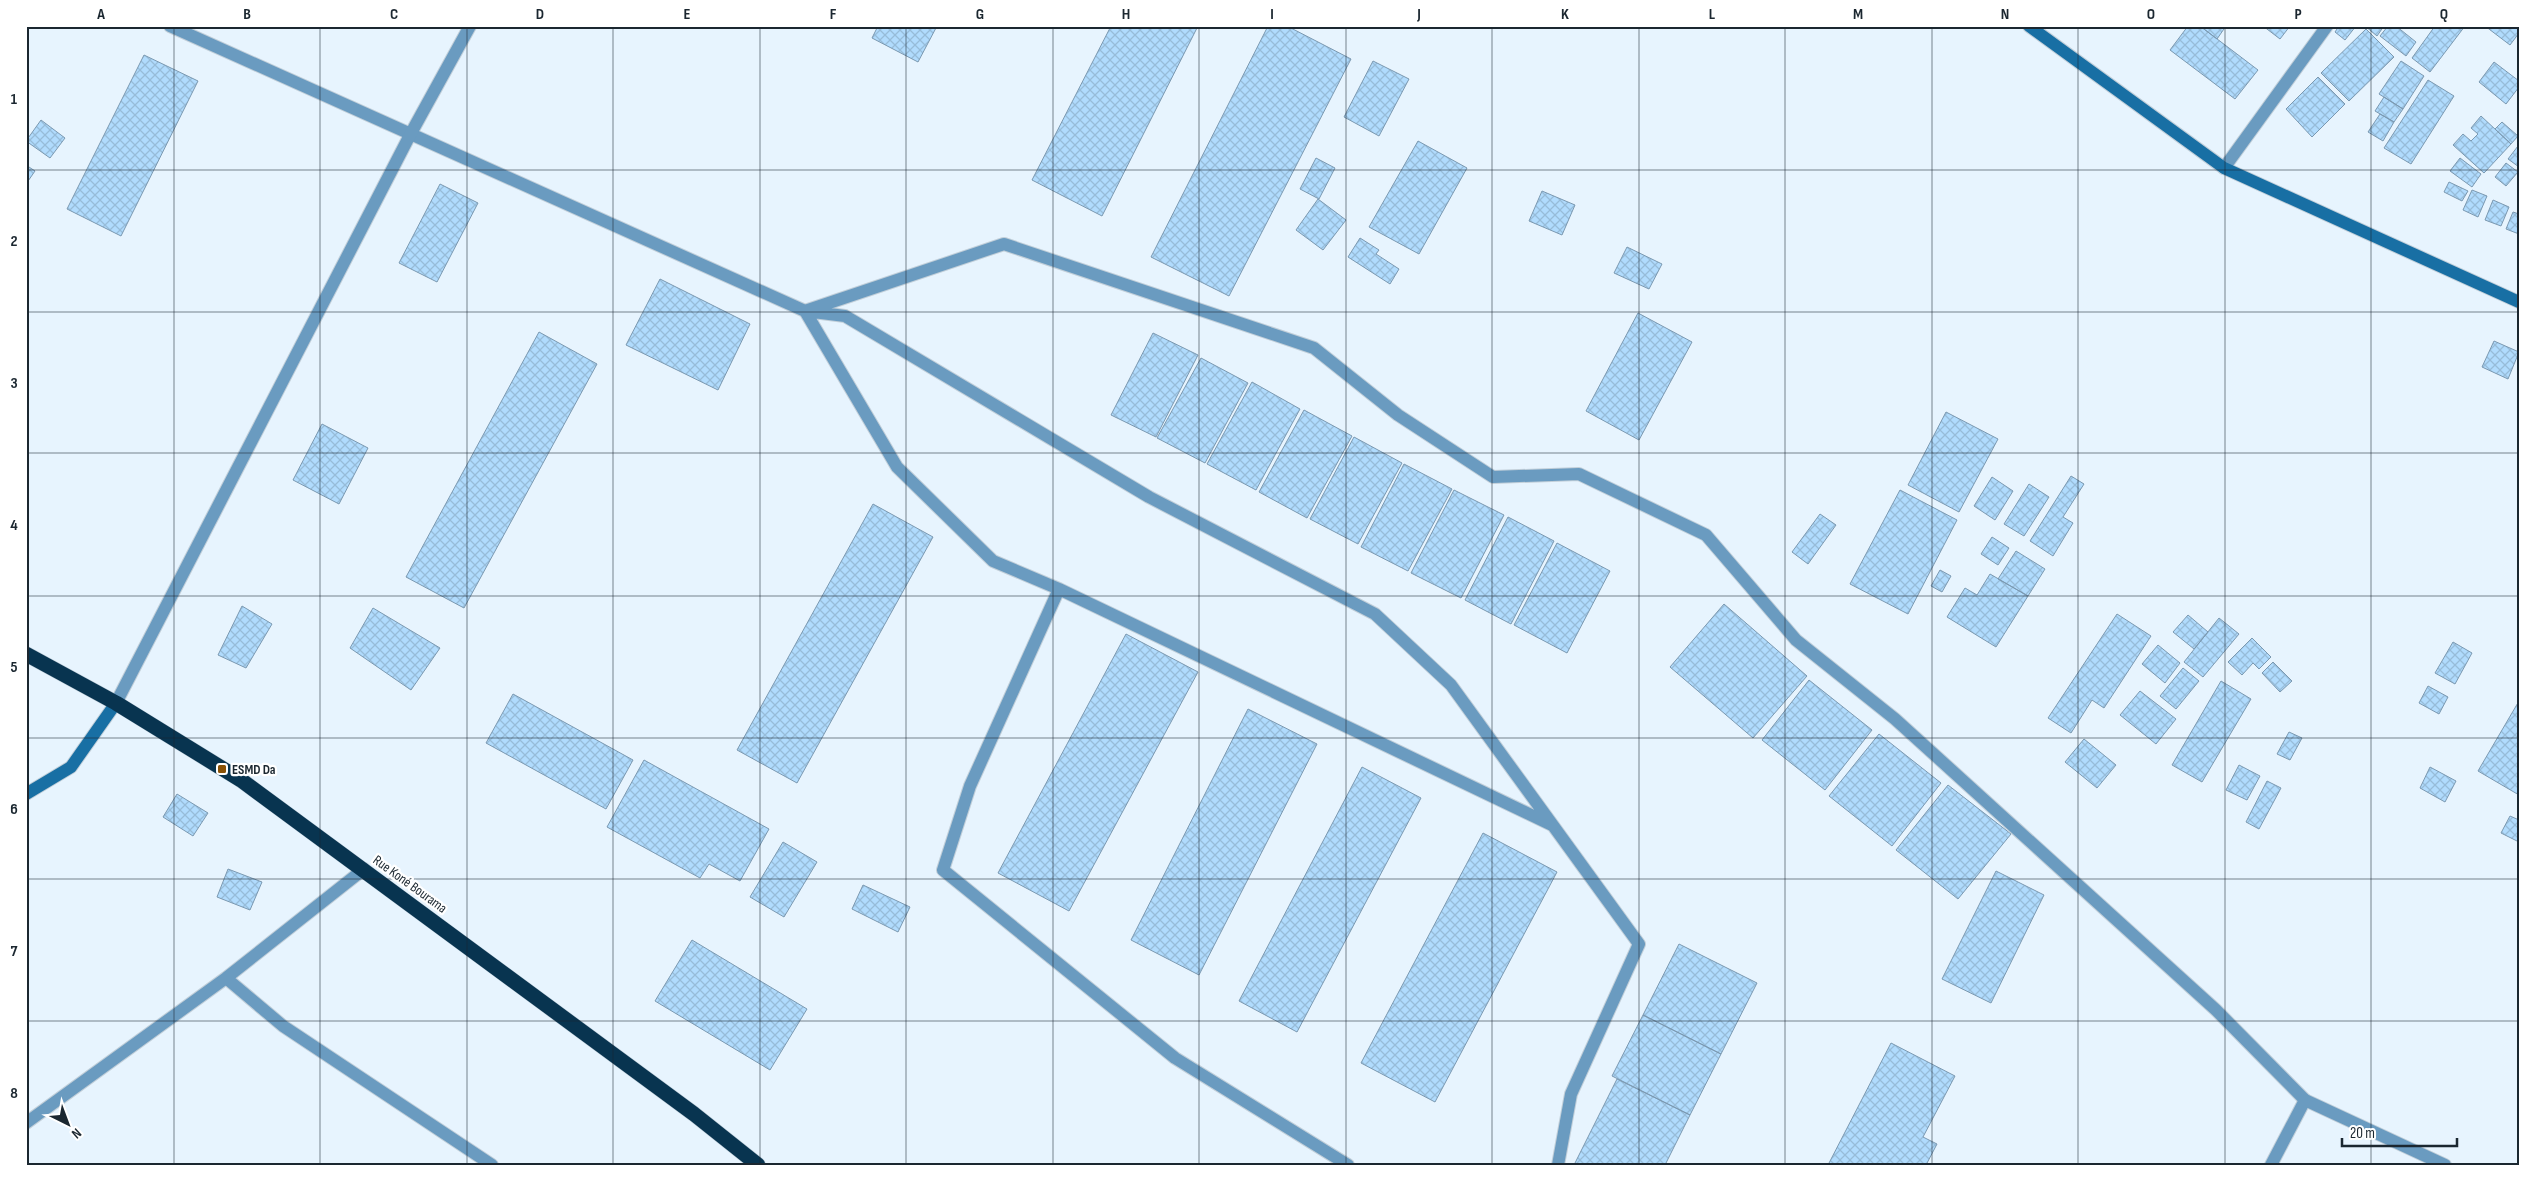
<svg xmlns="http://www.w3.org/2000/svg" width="2545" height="1191" font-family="'Sofia Sans Condensed',sans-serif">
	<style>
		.building { fill: url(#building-cross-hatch); stroke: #7b99b1 }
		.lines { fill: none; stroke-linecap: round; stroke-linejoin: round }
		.lane-casing { stroke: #c2cfd9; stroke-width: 14 }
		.street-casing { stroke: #c2cfd9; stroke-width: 14 }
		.secondary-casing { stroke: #c2cfd9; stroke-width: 14 }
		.highway-casing { stroke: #c2cfd9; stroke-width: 16 }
		.lane { stroke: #6a9bc0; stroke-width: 12 }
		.street { stroke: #6a9bc0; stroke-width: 12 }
		.secondary { stroke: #186fa4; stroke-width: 12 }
		.highway { stroke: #083450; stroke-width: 15 }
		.grid { fill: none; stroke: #1b2730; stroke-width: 1; stroke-opacity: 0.55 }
		.poi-dot { fill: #895105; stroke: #fff; stroke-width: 2 }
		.labels { text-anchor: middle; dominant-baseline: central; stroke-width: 4.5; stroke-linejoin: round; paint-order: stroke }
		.poi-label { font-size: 14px; font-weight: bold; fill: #1b2730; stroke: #fff; text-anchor: start }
		.street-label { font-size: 14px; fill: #1b2730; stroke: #fff }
		.neatline { fill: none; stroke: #1b2730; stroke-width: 2 }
		.grid-label { font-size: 16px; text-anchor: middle; font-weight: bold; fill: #1b2730 }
	</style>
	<defs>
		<pattern id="building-cross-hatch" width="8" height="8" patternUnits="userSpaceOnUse" patternTransform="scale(1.25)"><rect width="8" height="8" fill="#b0dbfd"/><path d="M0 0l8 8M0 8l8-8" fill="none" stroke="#97bcd9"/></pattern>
	</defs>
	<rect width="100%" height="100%" fill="#e7f4fe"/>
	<path class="building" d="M 878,26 L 937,26 L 918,62 L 872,38 Z
		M 1111,26 L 1198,26 L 1102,216 L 1032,180 Z
		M 1268,26 L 1287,26 L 1351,59 L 1229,296 L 1151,257 Z
		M 2188,26 L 2200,26 L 2258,70 L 2235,99 L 2170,50 Z
		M 2200,26 L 2226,26 L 2217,39 Z
		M 2263,26 L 2290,26 L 2280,39 Z
		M 2339,26 L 2356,26 L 2345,40 L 2335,32 Z
		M 2365,26 L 2384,26 L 2377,36 Z
		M 2388,26 L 2396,26 L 2416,42 L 2406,56 L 2380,36 Z
		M 2435,26 L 2465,26 L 2430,72 L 2412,58 Z
		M 2485,26 L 2518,26 L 2519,33 L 2510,45 Z
		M 2366,29 L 2394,57 L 2349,101 L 2321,73 Z
		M 144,55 L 198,81 L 121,236 L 67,209 Z
		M 1373,61 L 1409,79 L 1379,136 L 1344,117 Z
		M 2401,61 L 2424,76 L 2403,109 L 2379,94 Z
		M 2494,62 L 2519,81 L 2519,87 L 2506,104 L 2479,82 Z
		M 2318,77 L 2345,104 L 2312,137 L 2286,109 Z
		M 2428,80 L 2454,96 L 2411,164 L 2384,148 Z
		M 2384,97 L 2403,109 L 2394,122 L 2375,111 Z
		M 2380,114 L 2394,122 L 2383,141 L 2368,132 Z
		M 2481,116 L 2511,144 L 2484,173 L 2453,145 L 2463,134 L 2471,141 L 2478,134 L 2471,128 Z
		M 41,120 L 65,138 L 50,158 L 26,141 Z
		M 2502,122 L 2518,136 L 2511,144 L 2495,129 Z
		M 1418,141 L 1467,168 L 1419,254 L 1369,227 Z
		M 2518,146 L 2519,146 L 2519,167 L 2508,159 Z
		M 1316,158 L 1335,168 L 1319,199 L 1300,189 Z
		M 2460,158 L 2481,174 L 2472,187 L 2450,171 Z
		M 2506,163 L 2518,172 L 2506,186 L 2495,177 Z
		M 26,165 L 35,171 L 26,184 Z
		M 2449,182 L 2468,191 L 2462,201 L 2444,192 Z
		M 440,184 L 478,203 L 437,282 L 399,263 Z
		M 2472,190 L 2487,196 L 2478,217 L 2463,210 Z
		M 1542,191 L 1575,205 L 1562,235 L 1529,221 Z
		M 1318,199 L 1346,220 L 1323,250 L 1296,230 Z
		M 2493,200 L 2509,207 L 2501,226 L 2485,220 Z
		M 2513,212 L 2519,214 L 2519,234 L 2506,229 Z
		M 1360,238 L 1379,250 L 1376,254 L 1399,269 L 1390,284 L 1348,257 Z
		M 1627,247 L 1662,264 L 1649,289 L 1614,273 Z
		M 660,279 L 750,324 L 718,390 L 626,345 Z
		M 1638,313 L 1692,342 L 1639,440 L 1586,411 Z
		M 539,332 L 597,364 L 464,608 L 406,577 Z
		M 1153,333 L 1198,355 L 1156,437 L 1111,415 Z
		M 2494,341 L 2519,352 L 2508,379 L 2482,367 Z
		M 1201,358 L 1248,383 L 1205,463 L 1157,438 Z
		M 1252,382 L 1300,409 L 1256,490 L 1207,464 Z
		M 1304,410 L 1352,436 L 1307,518 L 1259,492 Z
		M 1946,412 L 1998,439 L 1959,512 L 1908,485 Z
		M 322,424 L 368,448 L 339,504 L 293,480 Z
		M 1354,437 L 1402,463 L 1358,544 L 1310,519 Z
		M 1404,464 L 1452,489 L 1408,571 L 1361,547 Z
		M 2071,476 L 2084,484 L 2063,517 L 2073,523 L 2053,556 L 2030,541 Z
		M 1992,477 L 2013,491 L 1995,520 L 1974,506 Z
		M 2029,484 L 2049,497 L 2024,536 L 2004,524 Z
		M 1454,490 L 1504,515 L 1461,598 L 1411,573 Z
		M 1900,490 L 1957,520 L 1908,614 L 1850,584 Z
		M 873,504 L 933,537 L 797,783 L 737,750 Z
		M 1820,514 L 1836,525 L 1808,564 L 1792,552 Z
		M 1508,517 L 1554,541 L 1511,624 L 1465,600 Z
		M 1992,537 L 2009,548 L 1998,565 L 1981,554 Z
		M 1557,543 L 1610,571 L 1567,653 L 1514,625 Z
		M 2016,551 L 2045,569 L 2028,596 L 1998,579 Z
		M 1940,570 L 1951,576 L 1942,592 L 1931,586 Z
		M 1990,574 L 2028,596 L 1996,647 L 1947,617 L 1965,588 L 1977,595 Z
		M 1724,604 L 1807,676 L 1753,738 L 1670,667 Z
		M 242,606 L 272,624 L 246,668 L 218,655 Z
		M 373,608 L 440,648 L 411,690 L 350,648 Z
		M 2117,614 L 2151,636 L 2104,708 L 2092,700 L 2071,733 L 2048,718 Z
		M 2188,615 L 2208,632 L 2194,649 L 2173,632 Z
		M 2219,618 L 2239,634 L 2203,677 L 2184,662 Z
		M 1126,634 L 1198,672 L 1069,911 L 998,873 Z
		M 2252,638 L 2271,657 L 2259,669 L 2253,663 L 2242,675 L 2228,662 Z
		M 2453,642 L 2472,653 L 2455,684 L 2435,673 Z
		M 2158,645 L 2180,663 L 2165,683 L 2142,664 Z
		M 2273,662 L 2292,681 L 2280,692 L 2262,673 Z
		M 2183,668 L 2199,681 L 2176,709 L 2160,696 Z
		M 1809,680 L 1872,730 L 1825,790 L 1762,740 Z
		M 2221,681 L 2251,699 L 2202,782 L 2172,765 Z
		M 2428,686 L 2448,697 L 2439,714 L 2419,703 Z
		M 2140,691 L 2176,719 L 2156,744 L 2120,715 Z
		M 513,694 L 633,760 L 606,809 L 486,743 Z
		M 2519,701 L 2519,795 L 2478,771 Z
		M 1248,709 L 1317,744 L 1199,975 L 1131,940 Z
		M 2289,732 L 2302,738 L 2290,760 L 2277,754 Z
		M 1879,734 L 1941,783 L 1892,846 L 1829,796 Z
		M 2084,739 L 2116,765 L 2097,788 L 2065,762 Z
		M 644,760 L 769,829 L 740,881 L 709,864 L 700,878 L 607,827 Z
		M 2239,765 L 2260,776 L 2247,800 L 2226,790 Z
		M 1362,767 L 1421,798 L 1297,1032 L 1239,1001 Z
		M 2430,767 L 2456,781 L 2445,802 L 2420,788 Z
		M 2267,781 L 2281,788 L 2259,829 L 2246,822 Z
		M 1948,785 L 2011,834 L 1958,899 L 1896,850 Z
		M 177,794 L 208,813 L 193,836 L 163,817 Z
		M 2510,816 L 2519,820 L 2519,842 L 2501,833 Z
		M 1483,833 L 1557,872 L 1435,1102 L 1361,1063 Z
		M 783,842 L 817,862 L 784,917 L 750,897 Z
		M 228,869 L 262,882 L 250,910 L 217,897 Z
		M 1996,871 L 2044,895 L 1991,1003 L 1942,979 Z
		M 863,885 L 910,907 L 898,932 L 852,909 Z
		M 692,940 L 807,1009 L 770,1070 L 655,1001 Z
		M 1679,944 L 1757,983 L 1721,1054 L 1643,1015 Z
		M 1643,1015 L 1721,1054 L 1690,1115 L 1612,1076 Z
		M 1891,1043 L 1955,1076 L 1923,1137 L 1937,1144 L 1926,1165 L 1828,1165 Z
		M 1617,1079 L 1690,1115 L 1665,1165 L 1574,1165 Z"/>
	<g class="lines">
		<g class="lane-casing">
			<path id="lane" d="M 170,26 L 805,311 L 845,316 L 1149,497 L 1375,614 L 1451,685 L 1639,944 L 1571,1094 L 1558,1165
				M 1059,589 L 970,786 L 943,870 L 1175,1058 L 1348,1165
				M 1552,825 L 1059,589 L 993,561 L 897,467 L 805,311 L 1004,244 L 1314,348 L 1398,415 L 1493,477 L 1579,474 L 1706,535 L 1796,640 L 1895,719 L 2216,1010 L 2305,1100"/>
		</g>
		<g class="street-casing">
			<path id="street" d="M 2224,168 L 2327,26
				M 116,703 L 410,135 L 470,26
				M 226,978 L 283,1026 L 492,1165
				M 26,1123 L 226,978 L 364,869
				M 2271,1165 L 2305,1100 L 2445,1165"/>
		</g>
		<g class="secondary-casing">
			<path id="secondary" d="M 2029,26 L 2224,168 L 2519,302
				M 26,794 L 71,767 L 116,703"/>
		</g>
		<g class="highway-casing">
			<path id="highway" d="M 26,654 L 116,703 L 241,780 L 694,1114 L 758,1165"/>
		</g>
		<use href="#lane" class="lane"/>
		<use href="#street" class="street"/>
		<use href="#secondary" class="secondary"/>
		<use href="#highway" class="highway"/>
	</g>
	<path class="grid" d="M 174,26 L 174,1165M 320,26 L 320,1165M 467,26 L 467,1165M 613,26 L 613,1165M 760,26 L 760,1165M 906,26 L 906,1165M 1053,26 L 1053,1165M 1199,26 L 1199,1165M 1346,26 L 1346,1165M 1492,26 L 1492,1165M 1639,26 L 1639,1165M 1785,26 L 1785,1165M 1932,26 L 1932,1165M 2078,26 L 2078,1165M 2225,26 L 2225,1165M 2371,26 L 2371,1165M 26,170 L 2519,170M 26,312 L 2519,312M 26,453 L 2519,453M 26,596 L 2519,596M 26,738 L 2519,738M 26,879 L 2519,879M 26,1021 L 2519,1021"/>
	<rect class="poi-dot" x="217" y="764" width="10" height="10" rx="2.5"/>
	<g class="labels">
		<g class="poi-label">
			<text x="232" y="769">ESMD Da</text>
		</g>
		<g class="street-label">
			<text transform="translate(410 884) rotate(36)">Rue Koné Bourama</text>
		</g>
	</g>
	<rect width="2545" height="1191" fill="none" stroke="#ffffff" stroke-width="55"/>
	<g transform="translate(68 1124) rotate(138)" stroke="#ffffff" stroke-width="4" paint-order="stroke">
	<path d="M0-4L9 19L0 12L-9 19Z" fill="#1b2730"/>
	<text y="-8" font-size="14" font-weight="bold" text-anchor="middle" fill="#1b2730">N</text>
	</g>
	<path d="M2342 1138v8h115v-8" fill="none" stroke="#1b2730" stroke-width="2.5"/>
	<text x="2350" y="1138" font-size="15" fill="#1b2730" stroke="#ffffff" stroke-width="4" paint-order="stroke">20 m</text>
	<rect x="28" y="28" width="2490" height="1136" class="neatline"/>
	<g class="grid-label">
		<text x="101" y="19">A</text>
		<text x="247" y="19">B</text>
		<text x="394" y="19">C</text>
		<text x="540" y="19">D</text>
		<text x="687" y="19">E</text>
		<text x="833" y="19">F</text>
		<text x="980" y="19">G</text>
		<text x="1126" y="19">H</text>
		<text x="1272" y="19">I</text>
		<text x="1419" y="19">J</text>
		<text x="1565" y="19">K</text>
		<text x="1712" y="19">L</text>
		<text x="1858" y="19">M</text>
		<text x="2005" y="19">N</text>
		<text x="2151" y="19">O</text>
		<text x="2298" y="19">P</text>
		<text x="2444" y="19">Q</text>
		<text x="14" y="104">1</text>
		<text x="14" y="246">2</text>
		<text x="14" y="388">3</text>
		<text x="14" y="530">4</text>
		<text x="14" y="672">5</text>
		<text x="14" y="814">6</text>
		<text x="14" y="956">7</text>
		<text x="14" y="1098">8</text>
	</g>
</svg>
